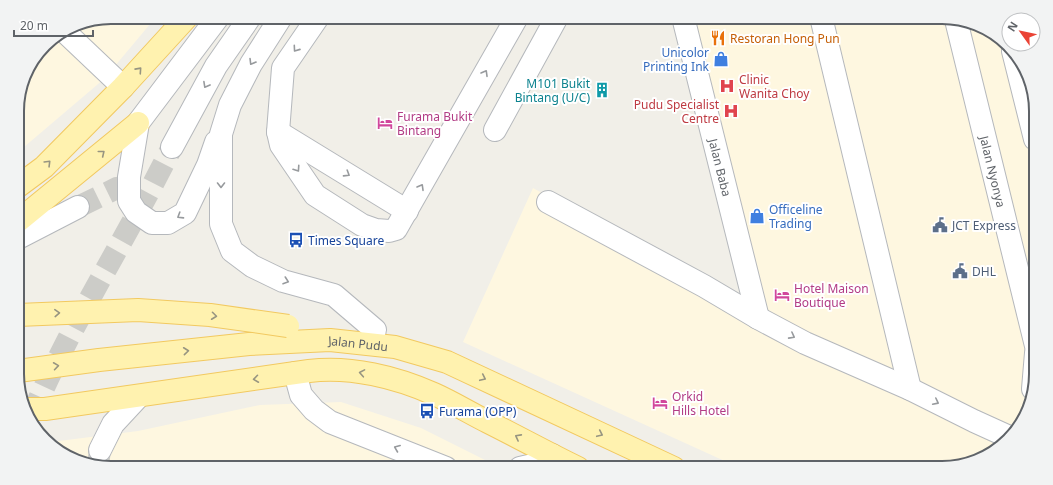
<svg xmlns="http://www.w3.org/2000/svg" width="1053" height="485" font-family="'Noto Sans',sans-serif">
	<style>
		.commercial { fill: #fef7e0 }
		.lines { fill: none; stroke-linecap: round; stroke-linejoin: round }
		.minor-tunnel { stroke: #ccccc8; stroke-width: 22; stroke-dasharray: 22 11; stroke-linecap: butt }
		.minor-casing { stroke: #b5b8bc; stroke-width: 24 }
		.major-casing { stroke: #f2c960; stroke-width: 24 }
		.minor { stroke: #fff; stroke-width: 22 }
		.major { stroke: #fff2af; stroke-width: 22 }
		.major-bridge-casing { stroke: #f2c960; stroke-width: 24; stroke-linecap: butt }
		.major-bridge { stroke: #fff2af; stroke-width: 22 }
		.oneway { stroke: #979a9d }
		.oneway2 { stroke: #979581 }
		.labels { text-anchor: middle; dominant-baseline: central; stroke-width: 4; stroke-linejoin: round; paint-order: stroke }
		.food-label { font-size: 12px; fill: #c56008; stroke: #fff; text-anchor: start }
		.shop-label { font-size: 12px; fill: #366cbe; stroke: #fff; text-anchor: end }
		.health-label { font-size: 12px; fill: #be3a42; stroke: #fff; text-anchor: start }
		.culture-label { font-size: 12px; fill: #0d838f; stroke: #fff; text-anchor: end }
		.hotel-label { font-size: 12px; fill: #b23c85; stroke: #fff; text-anchor: start }
		.street-label { font-size: 12px; fill: #5f6368; stroke: #fff }
		.service-label { font-size: 12px; fill: #4e5e75; stroke: #fff; text-anchor: start }
		.transit-label { font-size: 12px; fill: #164399; stroke: #fff; text-anchor: start }
		.rim { fill: none; stroke: #5f6368; stroke-width: 2 }
	</style>
	<rect width="100%" height="100%" fill="#f1efe8"/>
	<path class="commercial" d="M 111,17 L 156,17 L 104,79 L 17,153 L 17,105 L 27,70 L 49,41 L 75,24 Z
		M 692,17 L 942,17 L 978,24 L 1016,54 L 1035,99 L 1036,374 L 1029,410 L 994,452 L 948,468 L 740,468 L 463,342 L 533,188 L 765,314 Z
		M 341,402 L 421,428 L 501,468 L 111,468 L 75,461 L 51,442 L 138,431 L 260,405 Z"/>
	<g class="lines">
		<path class="minor-tunnel" d="M 78,207 L 117,188 L 126,187 L 134,190 L 136,198 L 136,204
			M 31,417 C 60,348 99,283 135,217 C 148,194 160,171 172,147
			M 98,465 L 100,450"/>
		<g class="minor-casing">
			<g id="minor">
				<path d="M 281,17 L 251,64 L 230,105 L 221,134 L 221,224 L 232,251 L 252,266 L 283,281 L 334,295 L 375,330"/>
				<path d="M 318,17 L 283,68 L 278,132 L 281,145 L 315,195 L 362,225 L 376,230 L 389,231 L 396,229 L 517,17"/>
				<path id="s1" d="M 683,17 L 758,318"/>
				<path d="M 821,17 L 910,389"/>
				<path id="s2" d="M 956,20 L 1036,346"/>
				<path d="M 64,31 L 123,87"/>
				<path d="M 1013,51 L 1035,139"/>
				<path d="M 495,130 L 557,17"/>
				<path d="M 278,132 L 407,211"/>
				<path d="M 216,142 L 208,165 L 185,213 L 168,223 L 152,223 L 136,212 L 129,201 L 129,177 L 138,123 L 218,17"/>
				<path d="M 172,147 L 216,66 L 250,17"/>
				<path d="M 548,202 L 704,286 L 758,318 L 805,343 L 910,389 L 974,421 L 1007,436"/>
				<path d="M 18,238 L 78,207"/>
				<path d="M 295,373 L 301,395 L 314,410 L 330,422 L 446,468"/>
				<path d="M 1033,389 L 1036,353"/>
				<path d="M 100,450 L 113,424 L 139,396"/>
				<path d="M 520,468 L 533,465 L 552,455"/>
			</g>
		</g>
		<g class="major-casing">
			<g id="major">
				<path d="M 17,187 L 44,167 L 123,87 L 187,17"/>
				<path d="M 17,222 L 138,123"/>
				<path id="s3" d="M 18,371 L 99,360 L 249,344 L 330,340 L 395,347 L 447,362 L 674,468"/>
				<path d="M 28,409 L 45,409 L 309,371 C 351,366 396,377 434,394 C 452,402 470,413 488,422 C 518,437 547,453 578,468"/>
			</g>
		</g>
		<use href="#minor" class="minor"/>
		<use href="#major" class="major"/>
		<g class="major-bridge-casing">
			<path id="major-bridge" d="M 18,315 L 138,310 L 210,315 L 288,326"/>
		</g>
		<use href="#major-bridge" class="major-bridge"/>
	</g>
	<defs><path id="oneway-chevron" d="M-2-3.5L2.5 0L-2 3.5" fill="none" stroke-width="1.6" stroke-linecap="round" stroke-linejoin="round"/></defs>
	<g class="oneway">
		<use href="#oneway-chevron" transform="translate(296 49) rotate(125)"/>
		<use href="#oneway-chevron" transform="translate(252 62) rotate(121)"/>
		<use href="#oneway-chevron" transform="translate(485 73) rotate(-60)"/>
		<use href="#oneway-chevron" transform="translate(206 85) rotate(119)"/>
		<use href="#oneway-chevron" transform="translate(297 169) rotate(56)"/>
		<use href="#oneway-chevron" transform="translate(347 174) rotate(32)"/>
		<use href="#oneway-chevron" transform="translate(221 185) rotate(90)"/>
		<use href="#oneway-chevron" transform="translate(421 187) rotate(-60)"/>
		<use href="#oneway-chevron" transform="translate(180 216) rotate(148)"/>
		<use href="#oneway-chevron" transform="translate(286 281) rotate(19)"/>
		<use href="#oneway-chevron" transform="translate(792 336) rotate(28)"/>
		<use href="#oneway-chevron" transform="translate(936 402) rotate(27)"/>
		<use href="#oneway-chevron" transform="translate(397 448) rotate(-158)"/>
	</g>
	<g class="oneway2">
		<use href="#oneway-chevron" transform="translate(139 70) rotate(-48)"/>
		<use href="#oneway-chevron" transform="translate(102 153) rotate(-39)"/>
		<use href="#oneway-chevron" transform="translate(48 163) rotate(-45)"/>
		<use href="#oneway-chevron" transform="translate(57 313) rotate(-3)"/>
		<use href="#oneway-chevron" transform="translate(214 316) rotate(7)"/>
		<use href="#oneway-chevron" transform="translate(186 351) rotate(-6)"/>
		<use href="#oneway-chevron" transform="translate(56 366) rotate(-8)"/>
		<use href="#oneway-chevron" transform="translate(362 373) rotate(-170)"/>
		<use href="#oneway-chevron" transform="translate(483 378) rotate(25)"/>
		<use href="#oneway-chevron" transform="translate(256 379) rotate(172)"/>
		<use href="#oneway-chevron" transform="translate(600 434) rotate(25)"/>
		<use href="#oneway-chevron" transform="translate(518 437) rotate(-152)"/>
	</g>
	<defs>
		<g id="restaurant-bare" transform="scale(1.2)"><path d="M-5-6h1v4h1v-4h1v4h1v-4h1v5L-1.5 .5V6h-2V.5L-5-1ZM5-6V6H3V1.5H1.5Q1.5-4 5-6Z" fill="#e8710a" stroke="#fff" stroke-width="2.5" paint-order="stroke"/></g>
		<g id="shop-bare" transform="scale(1.2)"><path d="M-5-2.5h2.3a2.7 3.5 0 0 1 5.4 0H5L5.5 6h-11ZM-1.5-2.5h3a1.5 2.3 0 0 0-3 0Z" fill="#3f7fe0" stroke="#fff" stroke-width="2.5" paint-order="stroke"/></g>
		<g id="hospital-bare" transform="scale(1.2)"><path d="M-5-5h3v3.5h4V-5h3V5h-3V1.5h-4V5h-3Z" fill="#e0444e" stroke="#fff" stroke-width="2.5" paint-order="stroke"/></g>
		<g id="building-bare" transform="scale(1.2)"><path d="M-4-6H4V6H1V3H-1V6H-4ZM-2.5-4.3h1.7v1.8h-1.7ZM.8-4.3h1.7v1.8H.8ZM-2.5-1h1.7V.8h-1.7ZM.8-1h1.7V.8H.8Z" fill="#0f9aa8" stroke="#fff" stroke-width="2.5" paint-order="stroke"/></g>
		<g id="hotel-bare" transform="scale(1.2)"><path d="M-6-4.5h1.5V1H6V5H4.5V3h-9V5H-6ZM-4 0a1.8 1.8 0 1 1 3.6 0ZM.5 0V-2.5h3Q6-2.5 6 0Z" fill="#d1479c" stroke="#fff" stroke-width="2.5" paint-order="stroke"/></g>
		<g id="civic-bare" transform="scale(1.2)"><path d="M-.6-6.5H3V-4.5H.6V-3L4-1V1h2V6H-6V1h2V-1L-.6-3ZM-1.2 2.5V6h2.4V2.5Z" fill="#5c6f8a" stroke="#fff" stroke-width="2.5" paint-order="stroke"/></g>
		<g id="bus-bare" transform="scale(1.2)"><path d="M-5-6H5V4H4V6H2V4H-2V6H-4V4H-5ZM-3.5-4V0h7V-4ZM-3.5 1.2v1.5H-2V1.2ZM2 1.2v1.5H3.5V1.2Z" fill="#1a4fb4" stroke="#fff" stroke-width="2.5" paint-order="stroke"/></g>
	</defs>
	<g fill-rule="evenodd">
		<use href="#restaurant-bare" x="718" y="38"/>
		<use href="#shop-bare" x="721" y="59"/>
		<use href="#hospital-bare" x="727" y="86"/>
		<use href="#building-bare" x="602" y="90"/>
		<use href="#hospital-bare" x="731" y="111"/>
		<use href="#hotel-bare" x="385" y="123"/>
		<use href="#shop-bare" x="757" y="216"/>
		<use href="#civic-bare" x="940" y="225"/>
		<use href="#bus-bare" x="296" y="240"/>
		<use href="#civic-bare" x="960" y="271"/>
		<use href="#hotel-bare" x="782" y="295"/>
		<use href="#hotel-bare" x="660" y="403"/>
		<use href="#bus-bare" x="427" y="411"/>
	</g>
	<g class="labels">
		<g class="food-label">
			<text x="730" y="38">Restoran Hong Pun</text>
		</g>
		<g class="shop-label">
			<text x="709" y="52">Unicolor<tspan x="709" dy="14">Printing Ink</tspan></text>
			<text x="769" y="209" text-anchor="start">Officeline<tspan x="769" dy="14">Trading</tspan></text>
		</g>
		<g class="health-label">
			<text x="739" y="79">Clinic<tspan x="739" dy="14">Wanita Choy</tspan></text>
			<text x="719" y="104" text-anchor="end">Pudu Specialist<tspan x="719" dy="14">Centre</tspan></text>
		</g>
		<g class="culture-label">
			<text x="590" y="83">M101 Bukit<tspan x="590" dy="14">Bintang (U/C)</tspan></text>
		</g>
		<g class="hotel-label">
			<text x="397" y="116">Furama Bukit<tspan x="397" dy="14">Bintang</tspan></text>
			<text x="794" y="288">Hotel Maison<tspan x="794" dy="14">Boutique</tspan></text>
			<text x="672" y="396">Orkid<tspan x="672" dy="14">Hills Hotel</tspan></text>
		</g>
		<g class="street-label">
			<text stroke="none"><textPath href="#s1" startOffset="155">Jalan Baba</textPath></text>
			<text stroke="none"><textPath href="#s2" startOffset="156">Jalan Nyonya</textPath></text>
			<text stroke="none"><textPath href="#s3" startOffset="342">Jalan Pudu</textPath></text>
		</g>
		<g class="service-label">
			<text x="952" y="225">JCT Express</text>
			<text x="972" y="271">DHL</text>
		</g>
		<g class="transit-label">
			<text x="308" y="240">Times Square</text>
			<text x="439" y="411">Furama (OPP)</text>
		</g>
	</g>
	<path d="M0 0H1053V485H0ZM111 24H942A87 87 0 0 1 1029 111V374A87 87 0 0 1 942 461H111A87 87 0 0 1 24 374V111A87 87 0 0 1 111 24Z" fill="#f2f3f3" fill-rule="evenodd"/>
	<path class="rim" d="M111 24H942A87 87 0 0 1 1029 111V374A87 87 0 0 1 942 461H111A87 87 0 0 1 24 374V111A87 87 0 0 1 111 24Z"/>
	<g transform="translate(1021 32) rotate(303)"><circle r="19" fill="#ffffff" stroke="#bfc1c3"/>
	<path d="M0-3L7 15L0 10L-7 15Z" fill="#ea4335"/>
	<text y="-6" font-size="11" font-weight="bold" text-anchor="middle" fill="#5f6368">N</text>
	</g>
	<path d="M14 30v6h79v-6" fill="none" stroke="#5f6368" stroke-width="2"/>
	<text x="20" y="30" font-size="12" fill="#5f6368" stroke="#ffffff" stroke-width="3" paint-order="stroke">20 m</text>
</svg>
